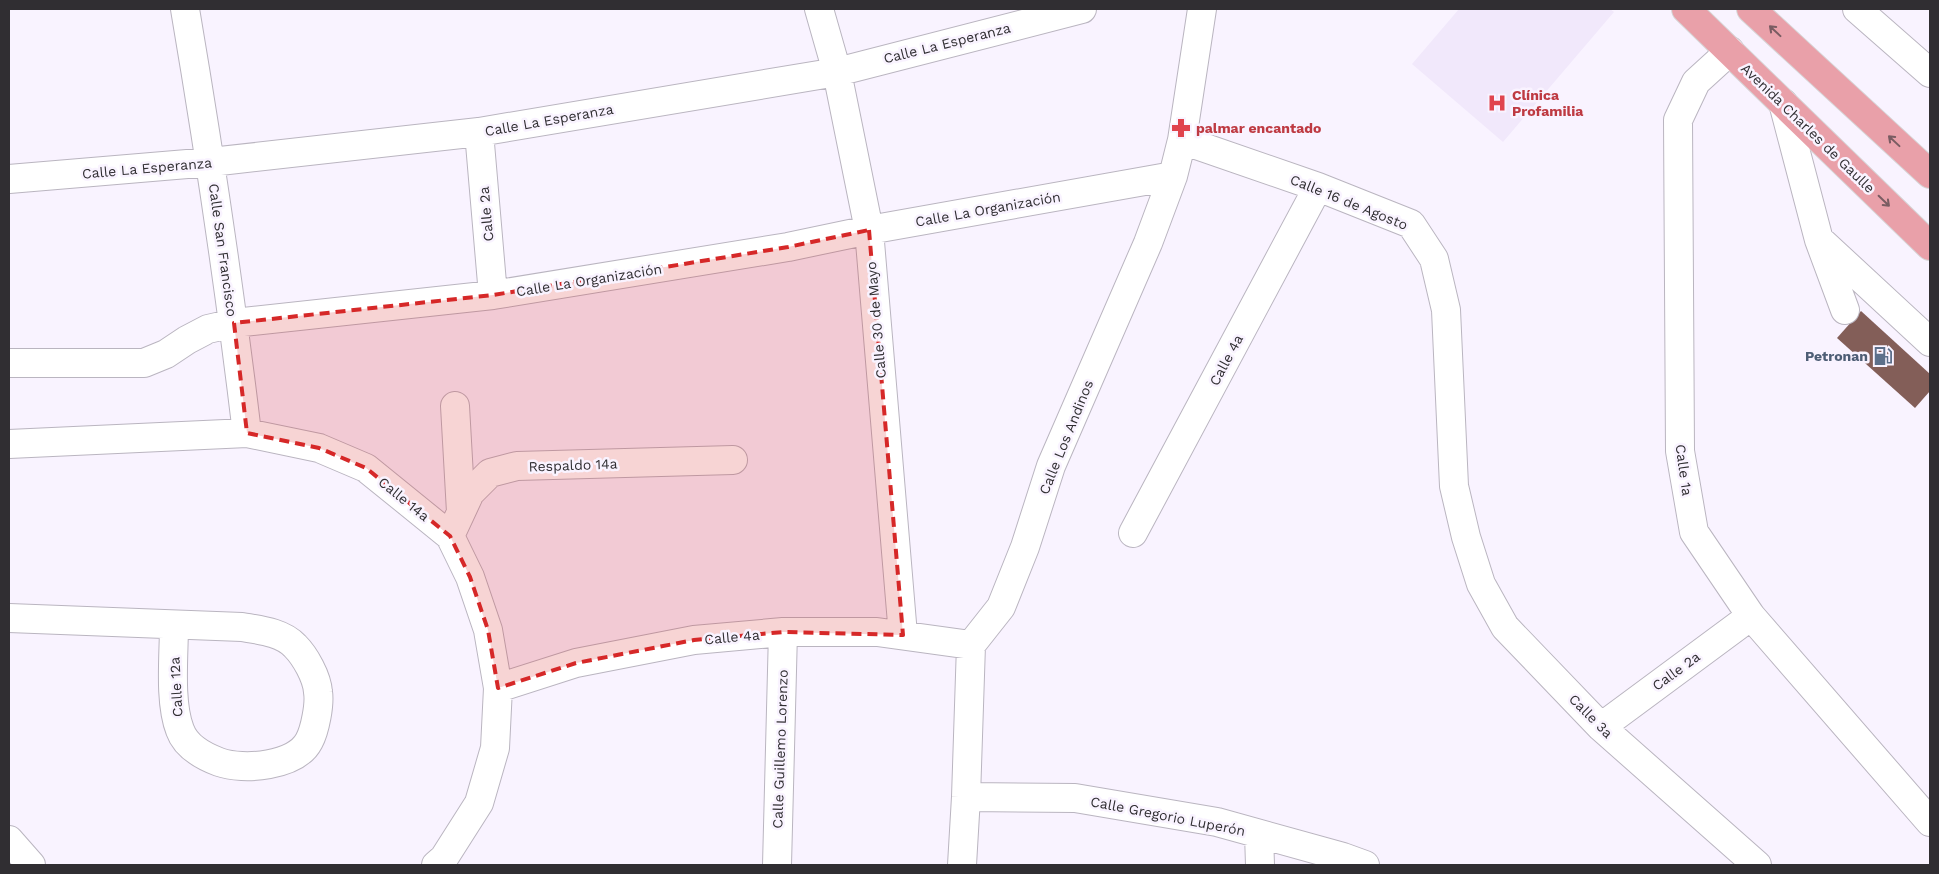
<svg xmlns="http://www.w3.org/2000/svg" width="1939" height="874" font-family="'Work Sans',sans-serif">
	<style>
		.built { fill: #f1e8fb }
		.building { fill: #835e58 }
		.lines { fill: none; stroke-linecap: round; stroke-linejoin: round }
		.minor-casing { stroke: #bab5c0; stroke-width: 30 }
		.major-casing { stroke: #d6d5d6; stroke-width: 30 }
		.minor { stroke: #fff; stroke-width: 28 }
		.major { stroke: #e9a0a9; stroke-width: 28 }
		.oneway { stroke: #7a5c62 }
		.marked { fill: #d62828; fill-opacity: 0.2; stroke: #d62828; stroke-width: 4; stroke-dasharray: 10 6; stroke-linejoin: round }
		.labels { text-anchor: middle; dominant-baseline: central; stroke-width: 5; stroke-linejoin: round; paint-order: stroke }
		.street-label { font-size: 14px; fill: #302e32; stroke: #f9f3ff }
		.health-label { font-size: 14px; font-weight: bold; fill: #be3a42; stroke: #f9f3ff; text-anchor: start }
		.service-label { font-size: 14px; font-weight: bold; fill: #4e5e75; stroke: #f9f3ff; text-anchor: end }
	</style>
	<rect width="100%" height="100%" fill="#f9f3ff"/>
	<path class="built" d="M 1459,9 L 1610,9 L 1614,12 L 1503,142 L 1412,64 Z"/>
	<path class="building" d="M 1861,311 L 1930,374 L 1930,391 L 1915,408 L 1837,338 Z"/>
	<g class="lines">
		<g class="minor-casing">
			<path id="minor" d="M 185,9 C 209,150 230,291 247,433
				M 819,9 L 837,72 L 869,230 L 903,635
				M 1857,9 L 1930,73
				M 1730,51 L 1696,82 L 1678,120 L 1680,451 L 1694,532 L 1751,616 L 1930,822
				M 1783,103 L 1819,240 L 1845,310
				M 479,132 L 493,295
				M 1182,140 L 1318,187 L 1411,224 L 1434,259 L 1446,310 L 1454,486 L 1466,537 L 1481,584 L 1505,627 L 1601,727 L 1757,865
				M 9,179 L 211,162 L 479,132 L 837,72 L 1082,9
				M 1823,243 L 1930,342
				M 9,363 L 144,363 L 166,354 L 187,340 L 208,329 L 234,323 L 493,295 L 788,247 L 869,230 L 1173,176
				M 455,406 L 461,512
				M 9,444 L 247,433 L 319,448 L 366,468 L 450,536 L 470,577 L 488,630 L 498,688 L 495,748 L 479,803 L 444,858 L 436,865
				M 1133,533 L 1318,187
				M 450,536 L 470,493 L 490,473 L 517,466 L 733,460
				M 9,618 L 242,627 C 259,630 282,632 295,646 C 305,656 317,677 318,692 C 320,704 315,730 309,741 C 296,766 244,771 219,762 C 203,756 186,747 180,730 C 169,702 174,655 174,625
				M 498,688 L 576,663 L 694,640 L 783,632 L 877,632 L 971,645
				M 1601,727 L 1751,616
				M 966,797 L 1075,798 L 1217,822 L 1343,857 L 1365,865
				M 1259,834 L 1260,865
				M 9,840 L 31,865
				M 777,865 L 783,632
				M 962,865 L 966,797 L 971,645 L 1001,607 L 1025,547 L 1051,466 L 1148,243 L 1173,176 L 1182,140 L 1202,9"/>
		</g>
		<g class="major-casing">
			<path id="major" d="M 1686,9 L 1930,246
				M 1751,9 L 1930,174"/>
		</g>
		<use href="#minor" class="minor"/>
		<use href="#major" class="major"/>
	</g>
	<defs><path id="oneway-shaft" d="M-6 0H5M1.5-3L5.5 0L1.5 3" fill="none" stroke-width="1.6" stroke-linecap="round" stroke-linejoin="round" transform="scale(1.25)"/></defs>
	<g class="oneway">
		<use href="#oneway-shaft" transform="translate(1775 31) rotate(-137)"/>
		<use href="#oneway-shaft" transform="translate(1894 141) rotate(-137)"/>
		<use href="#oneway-shaft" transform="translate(1884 201) rotate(44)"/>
	</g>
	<path class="marked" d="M 869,230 L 903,635 L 783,632 L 694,640 L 576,663 L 498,688 L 488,630 L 470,577 L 450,536 L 366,468 L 319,448 L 247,433 L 234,323 L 493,295 L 788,247 Z"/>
	<defs>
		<g id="hospital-bare" transform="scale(1.5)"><path d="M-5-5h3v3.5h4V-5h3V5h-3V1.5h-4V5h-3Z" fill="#e0444e" stroke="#f9f3ff" stroke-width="2.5" paint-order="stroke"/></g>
		<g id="pharmacy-bare" transform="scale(1.5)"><path d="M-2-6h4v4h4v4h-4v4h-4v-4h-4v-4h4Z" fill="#e0444e" stroke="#f9f3ff" stroke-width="2.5" paint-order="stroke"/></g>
		<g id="fuel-bare" transform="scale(1.5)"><path d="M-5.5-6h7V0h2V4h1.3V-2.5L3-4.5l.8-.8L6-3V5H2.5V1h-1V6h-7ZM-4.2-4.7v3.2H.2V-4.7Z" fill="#5c6f8a" stroke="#f9f3ff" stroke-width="2.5" paint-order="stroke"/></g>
	</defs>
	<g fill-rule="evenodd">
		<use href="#hospital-bare" x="1497" y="103"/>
		<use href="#pharmacy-bare" x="1181" y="128"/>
		<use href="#fuel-bare" x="1883" y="356"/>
	</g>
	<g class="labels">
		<g class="street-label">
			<text transform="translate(947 43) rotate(-14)">Calle La Esperanza</text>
			<text transform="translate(549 120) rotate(-10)">Calle La Esperanza</text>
			<text transform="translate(1808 128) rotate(44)">Avenida Charles de Gaulle</text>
			<text transform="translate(147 168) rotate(-5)">Calle La Esperanza</text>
			<text transform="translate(1349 202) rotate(22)">Calle 16 de Agosto</text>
			<text transform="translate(988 209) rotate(-10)">Calle La Organización</text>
			<text transform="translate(486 214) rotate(-95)">Calle 2a</text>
			<text transform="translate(223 250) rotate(82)">Calle San Francisco</text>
			<text transform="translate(589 280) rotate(-9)">Calle La Organización</text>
			<text transform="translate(876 320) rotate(-95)">Calle 30 de Mayo</text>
			<text transform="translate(1226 360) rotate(-62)">Calle 4a</text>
			<text transform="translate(1066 437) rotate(-68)">Calle Los Andinos</text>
			<text transform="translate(573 465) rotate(-2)">Respaldo 14a</text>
			<text transform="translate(1684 470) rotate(82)">Calle 1a</text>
			<text transform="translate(404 499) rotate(39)">Calle 14a</text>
			<text transform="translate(732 637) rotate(-5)">Calle 4a</text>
			<text transform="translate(1676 671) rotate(-36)">Calle 2a</text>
			<text transform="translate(176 687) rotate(-93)">Calle 12a</text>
			<text transform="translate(1591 716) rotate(45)">Calle 3a</text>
			<text transform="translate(780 749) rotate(-88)">Calle Guillemo Lorenzo</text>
			<text transform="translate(1168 816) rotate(11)">Calle Gregorio Luperón</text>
		</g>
		<g class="health-label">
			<text x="1512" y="95">Clínica<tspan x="1512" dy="16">Profamilia</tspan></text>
			<text x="1196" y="128">palmar encantado</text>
		</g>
		<g class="service-label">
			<text x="1868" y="356">Petronan</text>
		</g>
	</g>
	<rect width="1939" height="874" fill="none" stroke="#302e32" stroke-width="20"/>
</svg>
